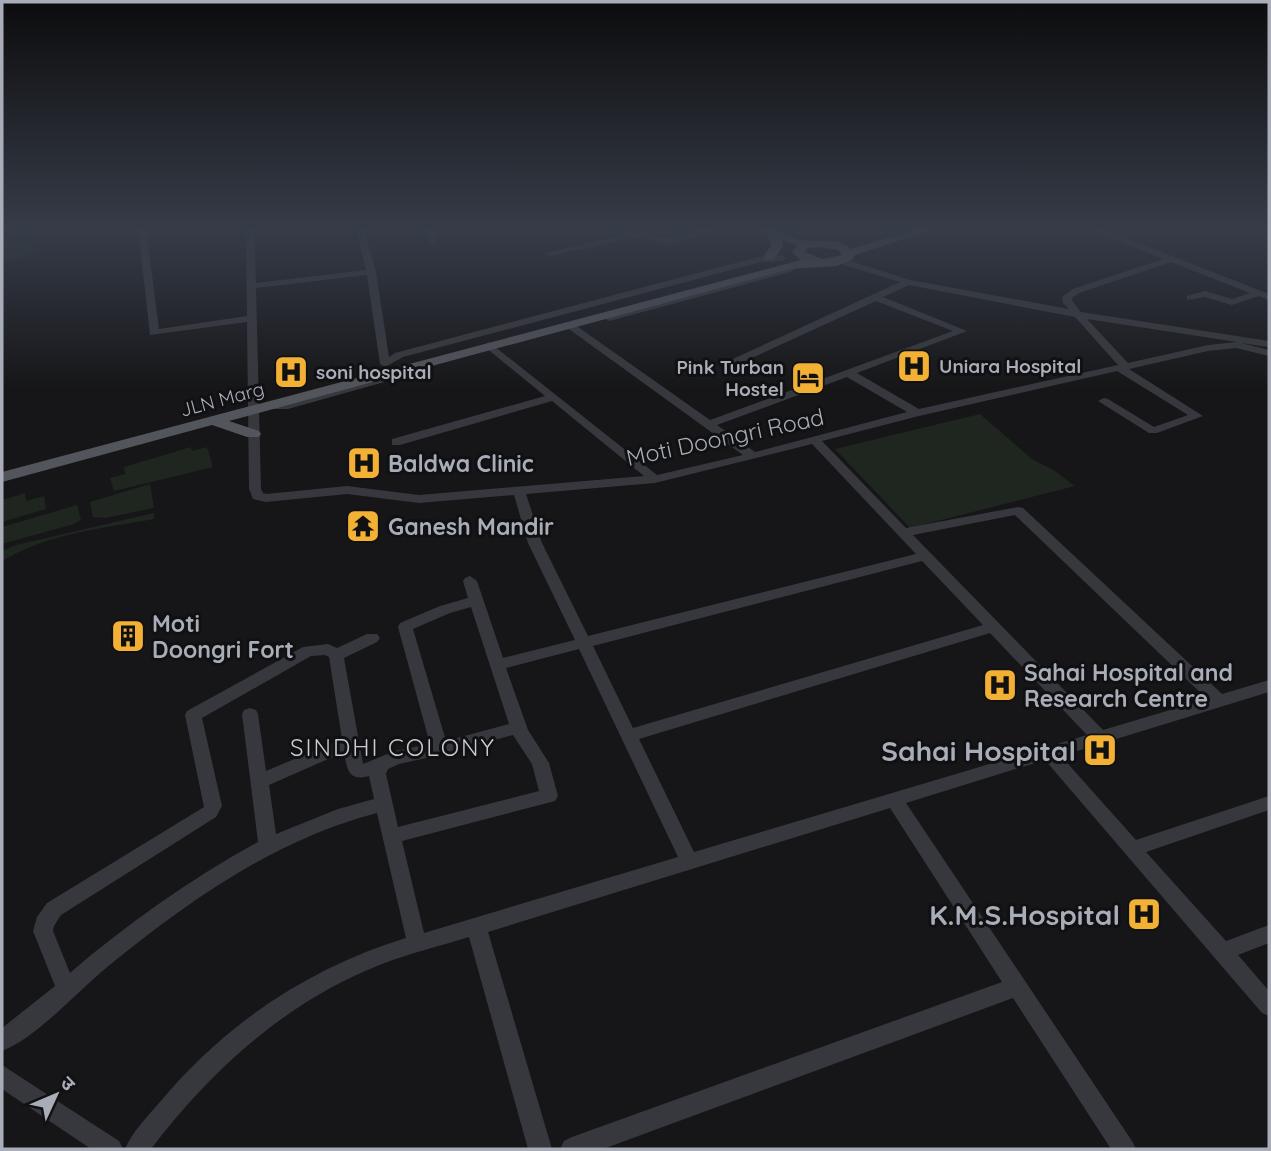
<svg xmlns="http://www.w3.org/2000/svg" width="1271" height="1151" font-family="Quicksand,'Noto Sans Devanagari',sans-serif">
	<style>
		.green { fill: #1e261f }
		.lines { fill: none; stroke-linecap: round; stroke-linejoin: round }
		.minor { fill: #37383d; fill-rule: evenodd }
		.major { fill: #53555c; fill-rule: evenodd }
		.labels { text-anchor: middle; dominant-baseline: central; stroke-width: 6; stroke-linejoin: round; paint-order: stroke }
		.far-poi-label { font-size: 19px; font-weight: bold; fill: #a8adb8; stroke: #111113; text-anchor: start }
		.far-street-label { font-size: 19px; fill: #a8adb8; stroke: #111113 }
		.street-label { font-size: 23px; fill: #a8adb8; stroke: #111113 }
		.poi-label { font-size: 23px; font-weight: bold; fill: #a8adb8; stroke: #111113; text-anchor: start }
		.neighbourhood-label { font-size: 24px; letter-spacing: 2px; fill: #c9ccd4; stroke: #111113 }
		.near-poi-label { font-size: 28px; font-weight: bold; fill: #a8adb8; stroke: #111113; text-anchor: end }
	</style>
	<rect width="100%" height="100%" fill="#161618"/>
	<path class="green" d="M 2,228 L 41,228 L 30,258 L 2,261 Z
		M 980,414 L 1032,459 L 1055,471 L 1075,486 L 910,528 L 835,449 Z
		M 191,447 L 192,451 L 207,447 L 213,467 L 114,491 L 110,478 L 125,474 L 124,467 Z
		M 150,484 L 154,508 L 105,518 L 93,517 L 90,502 Z
		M 25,493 L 26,501 L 44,496 L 46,509 L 2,522 L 2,500 Z
		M 77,505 L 81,520 L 74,524 L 2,544 L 2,527 Z
		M 154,513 L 154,519 C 103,528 47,534 2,561 L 2,551 L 16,545 Z"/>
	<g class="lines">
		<path class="minor" d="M 138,228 L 146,228 L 159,329 L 247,316 L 246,228 L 254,228 L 256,283 L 366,270 L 356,228 L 364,228 L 376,272 L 389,357 L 395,353 L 758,257 L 782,255 L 786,258 L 782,261 L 761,262 L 403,357 L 385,367 L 380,364 L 367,275 L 256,288 L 261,489 L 263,493 L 266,494 L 347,486 L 419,495 L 644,476 L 552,401 L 400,445 L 392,445 L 392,439 L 545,396 L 485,347 L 484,345 L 489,342 L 657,475 L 743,455 L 562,324 L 571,322 L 710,420 L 953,331 L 876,301 L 730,368 L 722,368 L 722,364 L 900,282 L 838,263 L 838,259 L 841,258 L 910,280 L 1069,309 L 1063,303 L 1062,297 L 1073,289 L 1163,259 L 1089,228 L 1100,228 L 1269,294 L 1269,300 L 1259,296 L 1232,305 L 1205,297 L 1187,300 L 1187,296 L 1205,291 L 1232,299 L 1250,293 L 1171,262 L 1079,293 L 1072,298 L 1073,302 L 1081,312 L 1269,341 L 1269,347 L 1241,343 L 1269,350 L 1269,356 L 1236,348 L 1208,351 L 1129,369 L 1203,416 L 1157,433 L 1149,433 L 1098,401 L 1104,398 L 1108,399 L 1154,427 L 1188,415 L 1117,371 L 919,416 L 822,441 L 906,528 L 1018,507 L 1023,508 L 1222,694 L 1269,680 L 1269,692 L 1061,756 L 1136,840 L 1269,796 L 1269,810 L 1146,852 L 1226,941 L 1269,925 L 1269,943 L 1238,955 L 1269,991 L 1269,1016 L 1262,1013 L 1045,760 L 906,803 L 1132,1141 L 1136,1149 L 1111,1149 L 1013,998 L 603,1149 L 560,1149 L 564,1141 L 572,1137 L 1002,982 L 890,808 L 488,932 L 552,1149 L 528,1149 L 469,937 C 441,946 410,953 382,964 C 287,1001 212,1069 151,1149 L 125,1149 C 132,1132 148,1116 160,1102 C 225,1024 308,968 406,938 L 377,813 C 274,840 188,901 106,968 C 77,992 36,1038 2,1051 L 2,1028 L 55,986 L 33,931 L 37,917 L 47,903 L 204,807 L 185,715 L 187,711 L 303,647 L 328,644 L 337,648 L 367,634 L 377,634 L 380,638 L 377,642 L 344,658 L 363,764 L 395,751 L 430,744 L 398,627 L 400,623 L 440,606 L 468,598 L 463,581 L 465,578 L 470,576 L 477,581 L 503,658 L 575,640 L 528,543 L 514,495 L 419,503 L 347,494 L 266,502 L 253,499 L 249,489 L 247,322 L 150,335 ZM 909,285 L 1075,317 L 1118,365 L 919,409 L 857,373 L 967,331 L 883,297 ZM 1087,319 L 1237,342 L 1208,345 L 1128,363 ZM 847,377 L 907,412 L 755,452 L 717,425 ZM 812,444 L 916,554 L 588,636 L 542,543 L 526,494 L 655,483 ZM 1015,515 L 1207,699 L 1103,730 L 913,535 ZM 922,561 L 983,625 L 633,728 L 593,646 ZM 471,607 L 509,724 L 446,741 L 413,629 L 450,613 ZM 990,633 L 1087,735 L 694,852 L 639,739 ZM 579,649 L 678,857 L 424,933 L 402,841 L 555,801 L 558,796 L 549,763 L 528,730 L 506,668 ZM 325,655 L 329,657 L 342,739 L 266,771 L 258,714 L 256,710 L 250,708 L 244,710 L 242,714 L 258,842 C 191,879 128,923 70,973 L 53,931 L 54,926 L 61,915 L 216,817 L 222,806 L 202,718 L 311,656 ZM 513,735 L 532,764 L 539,791 L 398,827 L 386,774 L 388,769 L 399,764 L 440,755 ZM 344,752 C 347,769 348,782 369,776 L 374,799 L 338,809 L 276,834 L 269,785 Z
			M 425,228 L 433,228 L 436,245 L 429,243 Z
			M 708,228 L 720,228 L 674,244 L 665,245 L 638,237 L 550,256 L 546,253 L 638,231 L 665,239 Z
			M 792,262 L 799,264 L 791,272 L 609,321 L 604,318 L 785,268 Z
			M 427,364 L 431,365 L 431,369 L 288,409 L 267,409 L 261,406 L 267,403 L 288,403 Z
			M 2,1065 L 119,1141 L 123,1149 L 91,1149 L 2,1089 Z"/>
		<path class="major" d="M 759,228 C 780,228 792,240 808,241 C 822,241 839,238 851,249 L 920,228 L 938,228 L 855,255 L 852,260 L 836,266 L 790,269 L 229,421 L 259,431 L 261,434 L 259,437 L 247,437 L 212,425 L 2,482 L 2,472 L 801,260 L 792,252 L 797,246 L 781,239 L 783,246 L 773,260 L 765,260 L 763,257 L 771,246 L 767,233 ZM 819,247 L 838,250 L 842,255 L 822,259 L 805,252 L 808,248 Z"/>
	</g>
	<linearGradient id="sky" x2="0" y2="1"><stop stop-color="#0c0c0d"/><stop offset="0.59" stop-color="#363c48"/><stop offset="1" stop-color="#363c48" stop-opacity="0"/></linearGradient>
	<rect width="1271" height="389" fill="url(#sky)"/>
	<defs>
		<g id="hospital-square" transform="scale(1.75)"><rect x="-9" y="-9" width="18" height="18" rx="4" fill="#f2b134" stroke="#111113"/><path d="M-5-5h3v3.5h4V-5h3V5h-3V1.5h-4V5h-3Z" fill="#111"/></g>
		<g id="hotel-square" transform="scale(1.75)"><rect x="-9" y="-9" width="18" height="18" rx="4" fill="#f2b134" stroke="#111113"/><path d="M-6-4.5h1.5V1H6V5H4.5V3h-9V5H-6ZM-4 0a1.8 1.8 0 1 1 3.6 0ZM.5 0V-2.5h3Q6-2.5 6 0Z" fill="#111"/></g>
		<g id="temple-square" transform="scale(1.75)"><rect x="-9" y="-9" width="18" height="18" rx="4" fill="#f2b134" stroke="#111113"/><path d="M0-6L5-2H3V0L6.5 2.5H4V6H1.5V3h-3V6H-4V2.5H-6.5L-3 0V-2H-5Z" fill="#111"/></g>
		<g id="building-square" transform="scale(1.75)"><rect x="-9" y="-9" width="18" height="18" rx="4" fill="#f2b134" stroke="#111113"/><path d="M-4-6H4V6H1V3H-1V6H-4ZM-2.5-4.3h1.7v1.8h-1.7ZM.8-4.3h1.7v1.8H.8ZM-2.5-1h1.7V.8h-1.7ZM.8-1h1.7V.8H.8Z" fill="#111"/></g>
	</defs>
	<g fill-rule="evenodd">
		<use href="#hospital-square" x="914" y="366"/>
		<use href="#hospital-square" x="291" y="372"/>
		<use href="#hotel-square" x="808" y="378"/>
		<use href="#hospital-square" x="364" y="463"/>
		<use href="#temple-square" x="363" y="526"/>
		<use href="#building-square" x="128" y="636"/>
		<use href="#hospital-square" x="1000" y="685"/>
		<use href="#hospital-square" x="1100" y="750"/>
		<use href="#hospital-square" x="1144" y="914"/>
	</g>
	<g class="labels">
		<g class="far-poi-label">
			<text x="939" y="366">Uniara Hospital</text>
			<text x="784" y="367" text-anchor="end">Pink Turban<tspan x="784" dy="22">Hostel</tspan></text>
			<text x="316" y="372">soni hospital</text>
		</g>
		<g class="far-street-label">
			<text transform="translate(222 399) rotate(-15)">JLN Marg</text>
		</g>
		<g class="street-label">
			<text transform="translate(725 437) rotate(-12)">Moti Doongri Road</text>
		</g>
		<g class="poi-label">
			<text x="388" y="463">Baldwa Clinic</text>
			<text x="388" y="526">Ganesh Mandir</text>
			<text x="152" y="623">Moti<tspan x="152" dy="26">Doongri Fort</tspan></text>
			<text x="1024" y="672">Sahai Hospital and<tspan x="1024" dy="26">Research Centre</tspan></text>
		</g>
		<g class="neighbourhood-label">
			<text x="393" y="747">SINDHI COLONY</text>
		</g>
		<g class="near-poi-label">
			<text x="1076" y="750">Sahai Hospital</text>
			<text x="1120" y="914">K.M.S.Hospital</text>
		</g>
	</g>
	<rect width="1271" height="1151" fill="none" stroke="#a8adb8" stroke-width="7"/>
	<g transform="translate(56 1095) rotate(46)" stroke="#111113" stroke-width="5" paint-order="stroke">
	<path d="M0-5L12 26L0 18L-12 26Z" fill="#a8adb8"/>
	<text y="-10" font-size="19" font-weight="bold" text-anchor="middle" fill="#a8adb8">उ</text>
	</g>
</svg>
